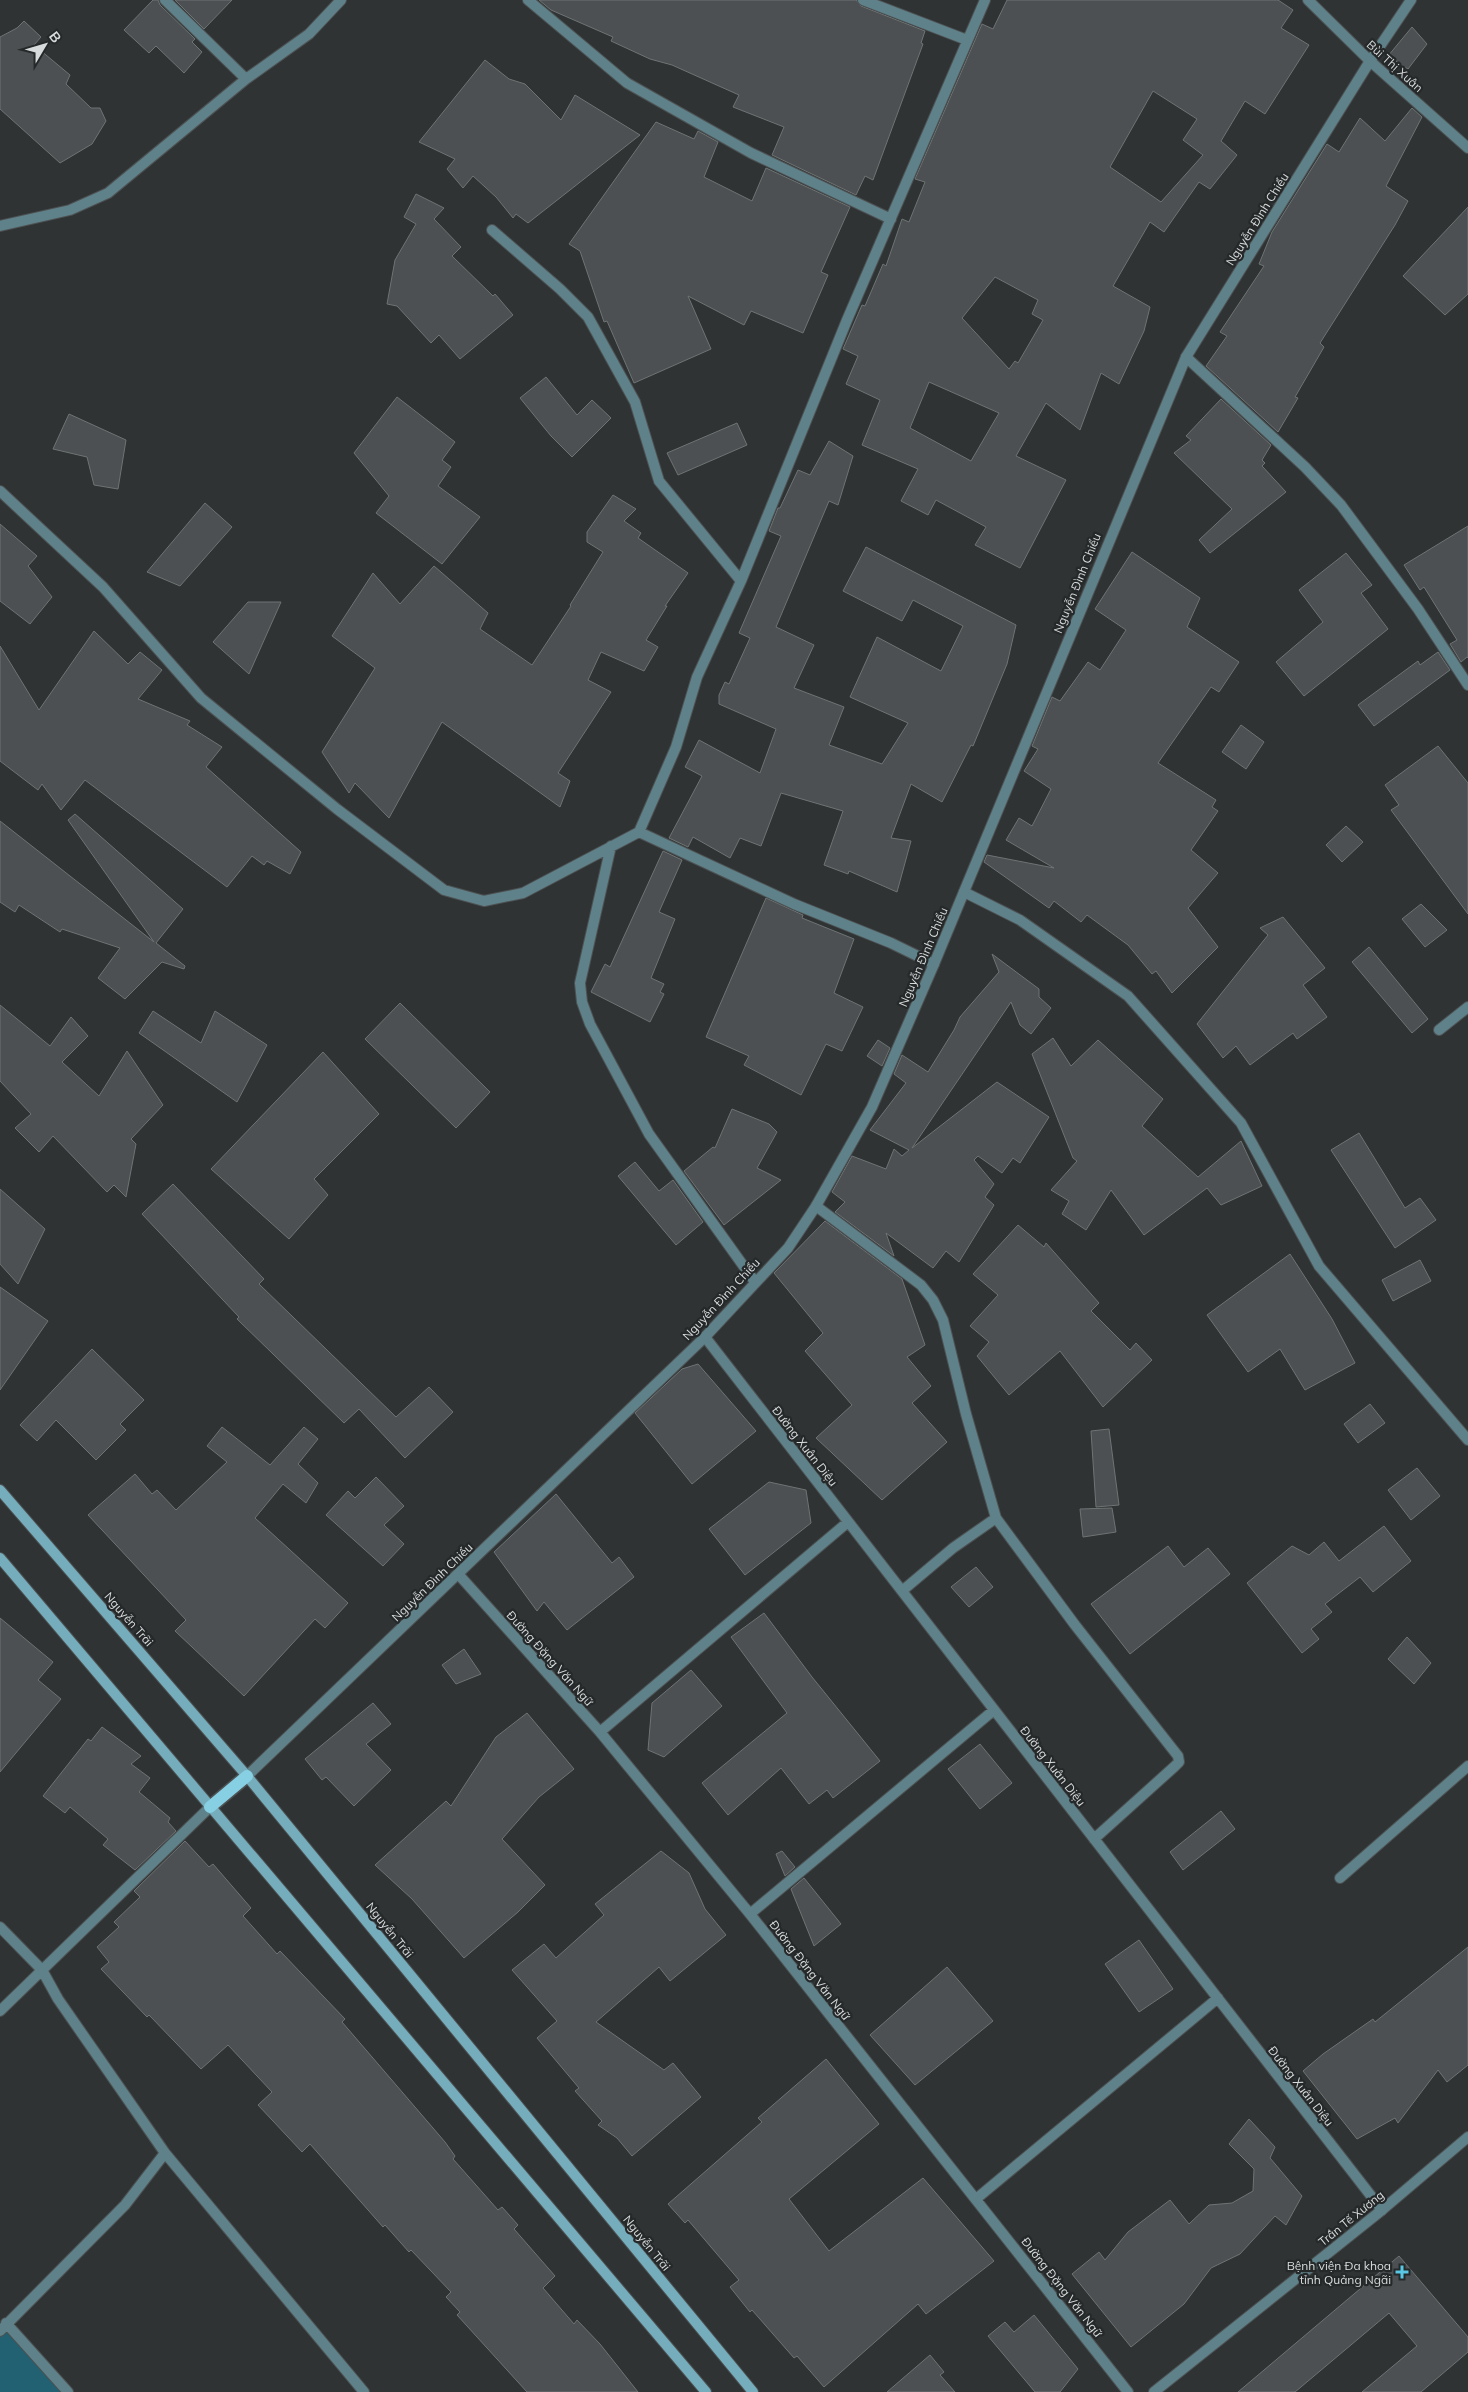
<svg xmlns="http://www.w3.org/2000/svg" width="1468" height="2392" font-family="Mulish,sans-serif">
	<style>
		.green { fill: #216171 }
		.building { fill: #4c5052; stroke: #6e7374; fill-rule: evenodd }
		.lines { fill: none; stroke-linecap: round; stroke-linejoin: round }
		.service-casing { stroke: #4d5152; stroke-width: 12 }
		.minor-casing { stroke: #4d5152; stroke-width: 12 }
		.tertiary-casing { stroke: #4d5152; stroke-width: 12 }
		.secondary-casing { stroke: #4d5152; stroke-width: 12 }
		.primary-casing { stroke: #4d5152; stroke-width: 15 }
		.service { stroke: #5f818a; stroke-width: 10 }
		.minor { stroke: #5f818a; stroke-width: 10 }
		.tertiary { stroke: #5f818a; stroke-width: 10 }
		.secondary { stroke: #76adbc; stroke-width: 10 }
		.primary { stroke: #87cfe2; stroke-width: 12 }
		.poi-dot { fill: #58c8e4; stroke: #25292a; stroke-width: 2 }
		.labels { text-anchor: middle; dominant-baseline: central; stroke-width: 4.5; stroke-linejoin: round; paint-order: stroke }
		.street-label { font-size: 12px; fill: #d8dbdc; stroke: #25292a }
		.poi-label { font-size: 12px; fill: #d8dbdc; stroke: #25292a; text-anchor: end }
	</style>
	<rect width="100%" height="100%" fill="#2f3334"/>
	<path class="green" d="M 6,2323 L 64,2392 L 0,2392 L 0,2328 Z"/>
	<path class="building" d="M 153,0 L 158,0 L 160,5 L 195,39 L 192,42 L 202,52 L 184,73 L 156,46 L 149,53 L 124,30 Z
		M 175,0 L 232,0 L 204,29 Z
		M 539,0 L 856,0 L 861,6 L 925,31 L 921,43 L 923,44 L 873,180 L 865,176 L 856,195 L 772,155 L 784,127 L 733,107 L 739,95 L 672,65 L 650,59 L 611,41 L 613,37 L 551,10 Z
		M 1007,0 L 1278,0 L 1293,10 L 1281,28 L 1309,45 L 1265,114 L 1245,101 L 1221,141 L 1237,155 L 1210,189 L 1199,182 L 1164,232 L 1150,222 L 1113,286 L 1150,307 L 1144,331 L 1119,384 L 1101,373 L 1080,430 L 1046,403 L 1016,456 L 1066,480 L 1020,568 L 975,545 L 986,527 L 936,500 L 928,515 L 901,501 L 918,469 L 862,445 L 880,400 L 846,384 L 858,356 L 843,349 L 862,305 L 865,306 L 883,264 L 886,266 L 902,219 L 909,222 L 925,182 L 915,179 L 982,24 L 993,29 ZM 1153,91 L 1197,119 L 1183,140 L 1203,155 L 1161,202 L 1110,167 ZM 995,277 L 1038,300 L 1032,314 L 1043,320 L 1018,363 L 1015,361 L 1009,369 L 962,318 ZM 929,382 L 999,413 L 971,461 L 910,428 Z
		M 24,21 L 41,37 L 34,45 L 70,75 L 66,84 L 91,108 L 100,108 L 106,121 L 92,144 L 60,163 L 0,109 L 0,37 L 17,28 Z
		M 1412,27 L 1427,44 L 1408,69 L 1388,56 Z
		M 485,60 L 509,79 L 525,84 L 561,120 L 575,95 L 640,135 L 528,223 L 516,214 L 513,218 L 496,197 L 473,176 L 463,188 L 447,169 L 455,159 L 419,142 Z
		M 1412,108 L 1422,117 L 1386,186 L 1408,201 L 1395,225 L 1320,343 L 1324,347 L 1295,397 L 1298,398 L 1278,432 L 1206,366 L 1227,336 L 1220,332 L 1264,266 L 1259,264 L 1272,232 L 1327,144 L 1339,152 L 1360,118 L 1385,141 Z
		M 656,122 L 694,139 L 698,131 L 718,142 L 704,177 L 752,201 L 766,168 L 850,207 L 821,272 L 828,275 L 803,333 L 751,311 L 744,325 L 688,296 L 711,349 L 634,383 L 607,321 L 604,322 L 580,251 L 569,244 Z
		M 416,194 L 444,208 L 434,219 L 461,247 L 452,256 L 493,296 L 495,294 L 513,315 L 460,359 L 439,335 L 431,343 L 397,306 L 387,304 L 395,260 L 416,224 L 404,217 Z
		M 1468,207 L 1468,294 L 1445,315 L 1403,276 Z
		M 546,377 L 577,415 L 592,400 L 611,418 L 572,457 L 551,436 L 520,398 Z
		M 397,397 L 455,442 L 442,460 L 451,467 L 438,486 L 480,517 L 442,564 L 376,513 L 389,496 L 354,453 Z
		M 1221,399 L 1271,445 L 1262,460 L 1265,463 L 1262,466 L 1286,492 L 1210,553 L 1199,540 L 1232,509 L 1174,453 L 1191,440 L 1186,436 Z
		M 69,414 L 126,440 L 118,489 L 94,485 L 87,457 L 53,449 Z
		M 737,423 L 747,445 L 678,475 L 667,453 Z
		M 829,441 L 853,456 L 838,505 L 829,501 L 776,627 L 814,645 L 794,688 L 844,707 L 829,745 L 882,764 L 908,723 L 850,697 L 877,637 L 941,671 L 963,626 L 913,600 L 902,621 L 843,591 L 866,547 L 1016,625 L 1007,664 L 973,746 L 971,745 L 942,802 L 911,784 L 891,838 L 911,841 L 897,892 L 849,871 L 848,874 L 824,865 L 843,811 L 781,793 L 761,846 L 740,838 L 730,858 L 693,837 L 688,847 L 669,838 L 702,776 L 685,767 L 699,740 L 760,773 L 776,729 L 719,704 L 719,695 L 725,682 L 729,684 L 750,638 L 739,633 L 781,536 L 769,531 L 778,508 L 780,508 L 798,470 L 810,475 Z
		M 613,495 L 636,509 L 624,521 L 641,533 L 638,538 L 688,573 L 665,606 L 667,606 L 646,640 L 658,647 L 644,671 L 601,652 L 588,680 L 611,692 L 558,773 L 570,781 L 560,807 L 442,722 L 389,818 L 355,783 L 349,793 L 322,752 L 375,668 L 332,636 L 373,573 L 400,604 L 434,566 L 488,613 L 480,629 L 532,665 L 571,606 L 570,605 L 603,552 L 587,542 L 587,532 Z
		M 205,503 L 232,527 L 180,586 L 147,572 Z
		M 0,524 L 37,556 L 28,566 L 52,597 L 30,624 L 0,601 Z
		M 1468,526 L 1468,658 L 1467,657 L 1461,662 L 1450,644 L 1457,640 L 1424,587 L 1420,590 L 1404,565 Z
		M 1132,552 L 1200,598 L 1187,627 L 1239,662 L 1219,692 L 1211,687 L 1158,763 L 1216,800 L 1212,807 L 1218,811 L 1191,850 L 1218,873 L 1188,908 L 1218,947 L 1172,993 L 1156,971 L 1152,974 L 1128,945 L 1087,915 L 1081,922 L 1054,901 L 1049,908 L 984,862 L 987,855 L 1054,868 L 1006,840 L 1019,818 L 1032,826 L 1051,789 L 1024,771 L 1038,749 L 1032,746 L 1052,697 L 1060,701 L 1088,662 L 1100,670 L 1126,630 L 1095,609 Z
		M 1346,553 L 1372,585 L 1361,593 L 1388,629 L 1304,696 L 1276,662 L 1323,622 L 1299,590 Z
		M 248,602 L 281,602 L 249,674 L 213,642 Z
		M 94,631 L 128,664 L 140,652 L 162,670 L 138,699 L 190,721 L 187,725 L 222,747 L 206,767 L 301,852 L 290,874 L 267,861 L 264,865 L 252,856 L 227,887 L 85,780 L 61,810 L 42,784 L 38,790 L 0,761 L 0,646 L 39,710 Z
		M 1438,652 L 1450,670 L 1374,726 L 1358,705 L 1418,661 L 1420,665 Z
		M 1241,725 L 1264,742 L 1246,769 L 1222,752 Z
		M 1438,746 L 1468,783 L 1468,914 L 1391,810 L 1399,805 L 1385,785 Z
		M 75,814 L 183,909 L 156,943 L 185,966 L 184,969 L 162,962 L 125,999 L 98,978 L 120,948 L 62,929 L 60,932 L 19,905 L 15,912 L 0,902 L 0,821 L 154,942 L 68,820 Z
		M 1346,826 L 1363,842 L 1342,862 L 1326,845 Z
		M 663,851 L 682,860 L 659,912 L 675,919 L 651,978 L 664,984 L 660,992 L 664,994 L 650,1022 L 591,992 L 605,964 L 610,967 Z
		M 766,898 L 803,915 L 802,918 L 854,939 L 834,993 L 863,1007 L 842,1051 L 826,1044 L 801,1095 L 744,1065 L 749,1056 L 706,1037 Z
		M 1421,904 L 1447,930 L 1425,947 L 1402,919 Z
		M 1283,917 L 1325,968 L 1303,985 L 1327,1017 L 1297,1039 L 1293,1033 L 1250,1065 L 1236,1046 L 1223,1058 L 1197,1024 L 1268,935 L 1260,928 Z
		M 1369,947 L 1428,1019 L 1412,1033 L 1352,962 Z
		M 992,954 L 1039,989 L 1039,997 L 1051,1008 L 1031,1034 L 1020,1025 L 1011,1002 L 912,1148 L 997,1082 L 1049,1117 L 1020,1163 L 1013,1158 L 1002,1173 L 978,1156 L 974,1160 L 994,1184 L 985,1197 L 994,1205 L 959,1262 L 946,1251 L 933,1268 L 886,1233 L 894,1256 L 835,1212 L 845,1202 L 832,1192 L 852,1156 L 886,1169 L 894,1149 L 902,1156 L 909,1150 L 870,1130 L 906,1083 L 894,1074 L 902,1055 L 928,1072 L 954,1030 L 960,1017 L 999,972 Z
		M 400,1003 L 490,1092 L 456,1128 L 365,1039 Z
		M 0,1005 L 50,1046 L 71,1017 L 88,1036 L 62,1062 L 99,1096 L 127,1051 L 163,1105 L 131,1139 L 136,1144 L 126,1197 L 114,1185 L 107,1192 L 53,1136 L 39,1152 L 15,1128 L 31,1114 L 0,1081 Z
		M 153,1011 L 201,1043 L 215,1011 L 267,1045 L 237,1102 L 139,1033 Z
		M 1053,1038 L 1071,1066 L 1098,1040 L 1163,1099 L 1142,1126 L 1198,1177 L 1241,1141 L 1262,1186 L 1221,1205 L 1207,1188 L 1144,1235 L 1111,1190 L 1086,1230 L 1062,1214 L 1069,1201 L 1051,1190 L 1077,1161 L 1073,1158 L 1032,1054 Z
		M 878,1040 L 890,1048 L 882,1066 L 867,1056 Z
		M 323,1052 L 379,1114 L 314,1179 L 328,1195 L 289,1239 L 211,1169 Z
		M 732,1109 L 769,1124 L 777,1132 L 757,1168 L 781,1180 L 724,1225 L 684,1171 L 713,1147 L 715,1148 Z
		M 1359,1133 L 1405,1208 L 1420,1198 L 1436,1220 L 1395,1248 L 1331,1150 Z
		M 635,1162 L 659,1191 L 673,1180 L 703,1222 L 676,1245 L 618,1176 Z
		M 173,1184 L 264,1279 L 259,1284 L 396,1417 L 429,1387 L 453,1412 L 405,1458 L 359,1409 L 344,1423 L 237,1319 L 239,1317 L 142,1214 Z
		M 0,1189 L 45,1229 L 18,1284 L 0,1264 Z
		M 825,1221 L 902,1279 L 925,1345 L 907,1357 L 931,1386 L 912,1403 L 947,1442 L 882,1500 L 816,1438 L 852,1405 L 805,1351 L 823,1333 L 774,1273 Z
		M 1018,1225 L 1044,1247 L 1046,1243 L 1099,1303 L 1091,1311 L 1130,1350 L 1136,1343 L 1152,1360 L 1103,1407 L 1060,1351 L 1009,1395 L 977,1356 L 989,1342 L 970,1326 L 998,1295 L 973,1274 Z
		M 1290,1254 L 1332,1319 L 1355,1363 L 1305,1390 L 1280,1349 L 1248,1372 L 1207,1315 Z
		M 1420,1260 L 1431,1281 L 1393,1301 L 1382,1280 Z
		M 0,1287 L 48,1321 L 0,1390 Z
		M 92,1349 L 144,1400 L 120,1424 L 126,1430 L 96,1460 L 56,1420 L 37,1441 L 20,1425 Z
		M 698,1364 L 756,1431 L 692,1484 L 635,1413 L 682,1369 Z
		M 1370,1404 L 1385,1423 L 1358,1443 L 1344,1424 Z
		M 222,1427 L 270,1465 L 304,1427 L 318,1439 L 298,1464 L 318,1483 L 306,1503 L 283,1484 L 255,1518 L 348,1603 L 325,1628 L 315,1619 L 244,1696 L 175,1631 L 186,1620 L 88,1515 L 135,1474 L 152,1494 L 157,1490 L 176,1510 L 227,1462 L 207,1446 Z
		M 1109,1429 L 1119,1505 L 1096,1507 L 1091,1431 Z
		M 1417,1468 L 1440,1496 L 1411,1520 L 1388,1490 Z
		M 376,1477 L 404,1506 L 384,1525 L 404,1544 L 383,1566 L 326,1515 L 348,1491 L 355,1498 Z
		M 769,1482 L 806,1490 L 811,1523 L 745,1575 L 709,1529 Z
		M 556,1494 L 612,1563 L 619,1557 L 634,1577 L 567,1630 L 544,1602 L 537,1611 L 494,1552 Z
		M 1112,1508 L 1116,1532 L 1083,1537 L 1080,1509 Z
		M 1384,1526 L 1411,1561 L 1373,1592 L 1360,1577 L 1325,1604 L 1332,1612 L 1311,1629 L 1319,1639 L 1302,1653 L 1247,1583 L 1292,1546 L 1309,1555 L 1324,1542 L 1339,1561 Z
		M 1168,1546 L 1184,1567 L 1208,1548 L 1230,1574 L 1130,1654 L 1091,1604 Z
		M 976,1567 L 993,1587 L 969,1607 L 951,1587 Z
		M 764,1613 L 812,1677 L 880,1761 L 833,1798 L 827,1790 L 809,1804 L 781,1768 L 728,1815 L 702,1783 L 787,1713 L 731,1637 Z
		M 0,1618 L 53,1662 L 38,1680 L 61,1699 L 0,1772 Z
		M 1407,1637 L 1431,1663 L 1414,1684 L 1388,1659 Z
		M 464,1649 L 481,1674 L 456,1684 L 442,1665 Z
		M 691,1670 L 722,1706 L 664,1757 L 648,1750 L 652,1703 Z
		M 373,1703 L 391,1724 L 366,1744 L 391,1770 L 354,1806 L 326,1777 L 322,1780 L 305,1759 Z
		M 527,1713 L 574,1769 L 539,1797 L 502,1839 L 545,1885 L 518,1912 L 464,1958 L 412,1899 L 375,1865 L 446,1801 L 451,1806 L 496,1737 Z
		M 102,1727 L 141,1756 L 131,1764 L 150,1778 L 139,1792 L 170,1818 L 168,1822 L 176,1831 L 135,1870 L 103,1845 L 108,1839 L 70,1807 L 65,1813 L 43,1796 L 88,1739 L 91,1741 Z
		M 980,1744 L 1012,1783 L 980,1809 L 948,1769 Z
		M 1221,1811 L 1235,1829 L 1183,1870 L 1170,1852 Z
		M 185,1841 L 209,1867 L 213,1864 L 251,1908 L 243,1916 L 277,1954 L 280,1951 L 345,2019 L 342,2022 L 445,2142 L 455,2156 L 453,2159 L 498,2210 L 502,2207 L 518,2225 L 514,2229 L 555,2276 L 543,2288 L 574,2324 L 577,2320 L 600,2344 L 638,2392 L 527,2392 L 457,2315 L 460,2312 L 446,2297 L 451,2292 L 411,2250 L 409,2252 L 385,2225 L 383,2227 L 310,2144 L 302,2152 L 258,2105 L 272,2092 L 228,2045 L 201,2069 L 149,2015 L 147,2017 L 101,1969 L 109,1962 L 97,1947 L 119,1927 L 114,1922 L 140,1897 L 134,1891 Z
		M 661,1851 L 689,1873 L 705,1909 L 726,1935 L 670,1981 L 659,1967 L 596,2022 L 664,2070 L 673,2063 L 701,2097 L 632,2156 L 617,2138 L 598,2125 L 602,2121 L 575,2091 L 579,2088 L 537,2038 L 557,2021 L 512,1970 L 544,1944 L 556,1958 L 604,1915 L 595,1904 Z
		M 782,1851 L 795,1867 L 785,1876 L 776,1854 Z
		M 804,1878 L 841,1924 L 814,1946 L 791,1889 Z
		M 1139,1940 L 1173,1989 L 1139,2012 L 1105,1964 Z
		M 1468,1947 L 1468,2065 L 1447,2082 L 1438,2070 L 1398,2123 L 1395,2118 L 1357,2139 L 1303,2071 L 1323,2054 L 1373,2019 L 1375,2022 Z
		M 947,1967 L 993,2021 L 915,2085 L 870,2035 Z
		M 826,2059 L 879,2124 L 789,2199 L 829,2251 L 923,2178 L 994,2261 L 926,2314 L 918,2304 L 824,2387 L 797,2356 L 794,2358 L 752,2310 L 750,2312 L 730,2287 L 739,2280 L 688,2220 L 685,2223 L 668,2204 L 762,2122 L 758,2118 Z
		M 1249,2119 L 1275,2147 L 1270,2158 L 1302,2196 L 1286,2225 L 1275,2216 L 1240,2254 L 1211,2268 L 1184,2304 L 1131,2347 L 1072,2274 L 1099,2252 L 1105,2260 L 1128,2232 L 1170,2200 L 1189,2224 L 1209,2205 L 1232,2203 L 1253,2191 L 1254,2169 L 1229,2144 Z
		M 1399,2256 L 1468,2337 L 1468,2352 L 1421,2392 L 1362,2392 L 1417,2346 L 1389,2313 L 1295,2392 L 1238,2392 Z
		M 1034,2315 L 1078,2369 L 1060,2392 L 1035,2392 L 988,2336 L 1005,2322 L 1014,2332 Z
		M 930,2355 L 944,2372 L 940,2375 L 955,2392 L 887,2392 Z"/>
	<g class="lines">
		<g class="service-casing">
			<path id="service" d="M 0,1927 L 42,1970"/>
		</g>
		<g class="minor-casing">
			<path id="minor" d="M 165,0 L 246,79
				M 528,0 L 627,83 L 751,153 L 891,219
				M 863,0 L 967,40
				M 1308,0 L 1370,61
				M 0,226 L 70,210 L 108,193 L 246,79 L 309,34 L 341,0
				M 492,230 L 560,289 L 588,317 L 635,402 L 659,481 L 741,581
				M 1186,357 L 1305,467 L 1341,505 L 1418,609 L 1468,685
				M 0,491 L 103,587 L 201,698 L 337,809 L 444,890 L 484,901 L 523,893 L 639,832 L 676,747 L 697,677 L 741,581 L 847,320 L 985,0
				M 639,832 L 794,904 L 891,943 L 934,964
				M 611,846 L 580,983 L 582,1002 L 590,1024 L 649,1134 L 755,1282
				M 964,892 L 1020,920 L 1128,996 L 1241,1123 L 1319,1266 L 1468,1440
				M 1439,1030 L 1468,1007
				M 816,1206 L 921,1285 L 933,1300 L 943,1320 L 966,1414 L 996,1518 L 1075,1625 L 1178,1756 L 1179,1762 L 1174,1767 L 1094,1839
				M 705,1337 L 1382,2210
				M 459,1575 L 600,1732 L 750,1914 L 1128,2392
				M 902,1591 L 953,1548 L 996,1518
				M 600,1732 L 848,1522
				M 1340,1878 L 1468,1766
				M 750,1914 L 994,1710
				M 42,1970 L 58,1999 L 165,2153 L 364,2392
				M 0,2011 L 210,1807
				M 976,2199 L 1218,1998
				M 6,2323 L 68,2392
				M 0,2331 L 125,2205 L 165,2153"/>
		</g>
		<g class="tertiary-casing">
			<path id="tertiary" d="M 1370,61 L 1468,148
				M 247,1776 L 705,1337 L 788,1248 L 816,1206 L 872,1107 L 934,964 L 1186,357 L 1370,61 L 1411,0
				M 1154,2392 L 1382,2210 L 1468,2137"/>
		</g>
		<g class="secondary-casing">
			<path id="secondary" d="M 0,1490 L 247,1776 L 753,2392
				M 0,1558 L 706,2392"/>
		</g>
		<g class="primary-casing">
			<path id="primary" d="M 210,1807 L 247,1776"/>
		</g>
		<use href="#service" class="service"/>
		<use href="#minor" class="minor"/>
		<use href="#tertiary" class="tertiary"/>
		<use href="#secondary" class="secondary"/>
		<use href="#primary" class="primary"/>
	</g>
	<path class="poi-dot" d="M1399.5 2264.5h5v5h5v5h-5v5h-5v-5h-5v-5h5z"/>
	<g class="labels">
		<g class="street-label">
			<text transform="translate(1395 66) rotate(42)">Bùi Thị Xuân</text>
			<text transform="translate(1257 219) rotate(-58)">Nguyễn Đình Chiểu</text>
			<text transform="translate(1077 583) rotate(-68)">Nguyễn Đình Chiểu</text>
			<text transform="translate(923 957) rotate(-67)">Nguyễn Đình Chiểu</text>
			<text transform="translate(721 1299) rotate(-47)">Nguyễn Đình Chiểu</text>
			<text transform="translate(805 1446) rotate(52)">Đường Xuân Diệu</text>
			<text transform="translate(432 1582) rotate(-44)">Nguyễn Đình Chiểu</text>
			<text transform="translate(129 1619) rotate(49)">Nguyễn Trãi</text>
			<text transform="translate(550 1658) rotate(48)">Đường Đặng Văn Ngữ</text>
			<text transform="translate(1053 1766) rotate(52)">Đường Xuân Diệu</text>
			<text transform="translate(390 1930) rotate(51)">Nguyễn Trãi</text>
			<text transform="translate(810 1970) rotate(52)">Đường Đặng Văn Ngữ</text>
			<text transform="translate(1301 2086) rotate(52)">Đường Xuân Diệu</text>
			<text transform="translate(1351 2218) rotate(-39)">Trần Tế Xương</text>
			<text transform="translate(647 2243) rotate(51)">Nguyễn Trãi</text>
			<text transform="translate(1062 2287) rotate(52)">Đường Đặng Văn Ngữ</text>
		</g>
		<g class="poi-label">
			<text x="1391" y="2265">Bệnh viện Đa khoa<tspan x="1391" dy="14">tỉnh Quảng Ngãi</tspan></text>
		</g>
	</g>
	<g transform="translate(45 45) rotate(52)" stroke="#25292a" stroke-width="4" paint-order="stroke">
	<path d="M0-4L9 19L0 12L-9 19Z" fill="#d8dbdc"/>
	<text y="-8" font-size="14" font-weight="bold" text-anchor="middle" fill="#d8dbdc">B</text>
	</g>
</svg>
